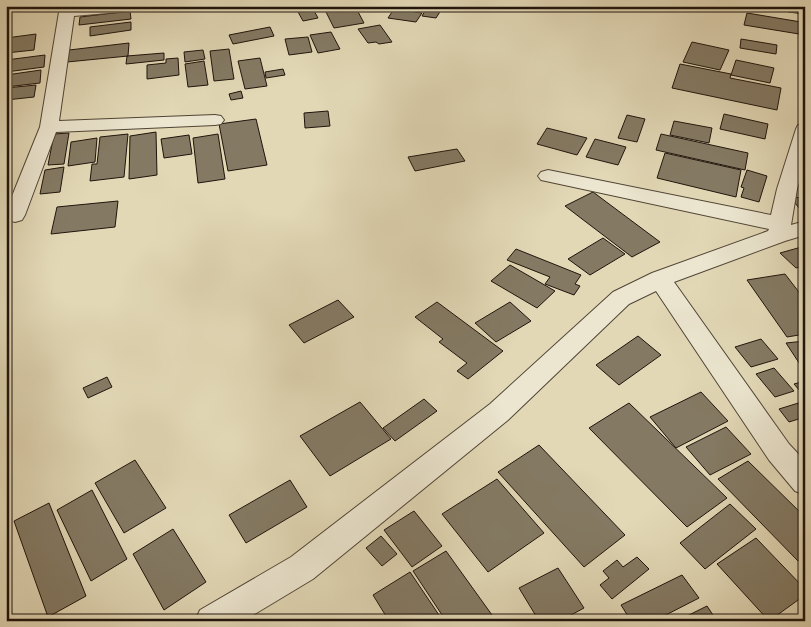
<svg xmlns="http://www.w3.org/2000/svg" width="811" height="627" font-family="Vollkorn,serif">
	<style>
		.building { fill: #847a64; stroke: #1f140c }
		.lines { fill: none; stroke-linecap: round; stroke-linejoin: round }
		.street-casing { stroke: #504536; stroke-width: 2 }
		.street { fill: #ece6d0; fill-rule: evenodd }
	</style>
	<rect width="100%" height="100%" fill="#e2d8b6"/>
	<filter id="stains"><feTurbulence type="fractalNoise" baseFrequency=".004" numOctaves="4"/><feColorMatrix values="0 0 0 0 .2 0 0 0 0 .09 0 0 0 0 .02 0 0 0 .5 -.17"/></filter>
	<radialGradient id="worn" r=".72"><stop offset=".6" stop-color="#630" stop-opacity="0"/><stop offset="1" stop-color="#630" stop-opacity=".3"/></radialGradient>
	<path class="building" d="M 338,6 L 355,6 L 364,23 L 334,28 L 324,8 Z
		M 428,6 L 441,6 L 443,7 L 436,18 L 422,16 Z
		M 789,6 L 805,6 L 805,14 L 788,12 Z
		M 312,7 L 318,18 L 303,21 L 297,10 Z
		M 394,9 L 422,13 L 416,22 L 388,18 Z
		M 130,11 L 131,19 L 79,25 L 80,17 Z
		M 747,13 L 801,22 L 799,34 L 744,25 Z
		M 131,22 L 131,30 L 90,36 L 90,27 Z
		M 380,25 L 392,42 L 379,44 L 376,42 L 368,43 L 358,29 Z
		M 270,27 L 274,36 L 233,44 L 229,35 Z
		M 331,32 L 340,49 L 318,53 L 310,35 Z
		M 36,34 L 34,50 L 6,53 L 6,38 Z
		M 308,37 L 312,52 L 289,55 L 285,39 Z
		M 741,39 L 777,45 L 776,54 L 740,48 Z
		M 692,42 L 729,50 L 720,70 L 683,62 Z
		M 129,43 L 128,56 L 67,62 L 69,50 Z
		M 229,49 L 234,79 L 214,81 L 210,51 Z
		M 203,50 L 205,59 L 185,62 L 184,52 Z
		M 164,53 L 164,60 L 126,64 L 127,56 Z
		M 45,55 L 44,67 L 6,72 L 6,60 Z
		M 178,58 L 179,75 L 147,79 L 147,65 L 166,63 L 166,59 Z
		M 260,58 L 267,86 L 245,89 L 238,61 Z
		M 736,60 L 774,68 L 770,83 L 731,75 Z
		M 204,61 L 208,85 L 188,87 L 185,64 Z
		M 680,64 L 731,74 L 730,78 L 781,88 L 777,110 L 672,88 Z
		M 283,69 L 285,75 L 266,78 L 265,72 Z
		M 41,70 L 40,83 L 6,87 L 6,75 Z
		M 36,85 L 34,97 L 6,100 L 6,88 Z
		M 241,91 L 243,98 L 231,100 L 229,94 Z
		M 328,111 L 330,126 L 305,128 L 304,113 Z
		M 724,114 L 768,124 L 765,139 L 720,129 Z
		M 627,115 L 645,119 L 637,142 L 618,138 Z
		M 256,119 L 267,165 L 228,171 L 219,124 Z
		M 674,121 L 712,128 L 709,143 L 670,135 Z
		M 547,128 L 587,138 L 577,155 L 537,144 Z
		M 156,132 L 157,175 L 129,179 L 130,136 Z
		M 69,133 L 64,164 L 48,165 L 54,134 Z
		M 128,134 L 124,177 L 90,181 L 92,164 L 97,164 L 100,137 Z
		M 218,134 L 225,179 L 198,183 L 193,138 Z
		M 661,134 L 748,153 L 745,170 L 656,150 Z
		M 189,135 L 192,154 L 164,158 L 161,139 Z
		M 97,138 L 95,162 L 68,166 L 71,142 Z
		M 595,139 L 626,147 L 618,165 L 586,157 Z
		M 457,149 L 465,161 L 415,171 L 408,157 Z
		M 665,153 L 741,170 L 736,197 L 657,178 Z
		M 64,167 L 60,192 L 40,194 L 45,170 Z
		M 747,170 L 767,176 L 759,202 L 741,197 L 744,188 L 741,187 Z
		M 593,192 L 660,242 L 632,257 L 565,206 Z
		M 805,197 L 805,207 L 799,208 L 791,198 Z
		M 118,201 L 115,227 L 51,234 L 57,207 Z
		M 603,238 L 625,254 L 590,275 L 568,259 Z
		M 805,246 L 805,266 L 796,268 L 780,253 Z
		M 516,249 L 581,275 L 575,284 L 580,286 L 574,295 L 545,284 L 550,277 L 507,260 Z
		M 510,265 L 555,291 L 537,308 L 491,281 Z
		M 785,274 L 805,300 L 805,334 L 787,337 L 747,280 Z
		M 338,300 L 354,317 L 304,343 L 289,325 Z
		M 437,302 L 503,351 L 468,379 L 457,371 L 467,363 L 439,342 L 443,339 L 415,317 Z
		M 510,302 L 531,321 L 496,342 L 475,323 Z
		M 638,336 L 661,355 L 619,385 L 596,365 Z
		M 761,339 L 778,359 L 751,367 L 735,347 Z
		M 805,341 L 805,372 L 786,343 Z
		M 774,368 L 794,391 L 775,397 L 756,374 Z
		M 107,377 L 112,387 L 88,398 L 83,388 Z
		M 805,381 L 805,397 L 794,384 Z
		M 701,392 L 728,421 L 676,448 L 650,417 Z
		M 424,399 L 437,411 L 395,441 L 383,428 Z
		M 805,401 L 805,417 L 789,422 L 779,409 Z
		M 360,402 L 391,439 L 330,476 L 300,436 Z
		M 629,403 L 727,498 L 687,527 L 589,428 Z
		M 726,427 L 751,454 L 710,475 L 686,447 Z
		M 539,445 L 625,535 L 584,567 L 498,472 Z
		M 135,460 L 166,508 L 124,533 L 95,483 Z
		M 748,461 L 805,517 L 805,557 L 798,561 L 718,479 Z
		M 497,479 L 544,533 L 488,572 L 442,514 Z
		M 290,480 L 307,507 L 246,543 L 229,515 Z
		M 92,490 L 127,559 L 91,581 L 57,510 Z
		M 49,503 L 86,596 L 48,617 L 14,521 Z
		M 730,504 L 756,529 L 705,569 L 680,543 Z
		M 414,511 L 442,546 L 412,567 L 384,530 Z
		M 173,529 L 206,582 L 164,610 L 133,554 Z
		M 381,536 L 397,554 L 382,566 L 366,548 Z
		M 756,538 L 805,589 L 805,595 L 769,621 L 717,564 Z
		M 446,551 L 492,615 L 483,621 L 446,621 L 413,571 Z
		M 637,557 L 649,569 L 612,599 L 600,585 L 609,578 L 603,571 L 617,560 L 623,567 Z
		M 558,568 L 584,608 L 560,621 L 539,621 L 519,588 Z
		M 410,572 L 443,621 L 389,621 L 373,595 Z
		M 682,575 L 699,598 L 654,621 L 631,621 L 621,605 Z
		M 707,606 L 717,621 L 682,621 L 681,619 Z"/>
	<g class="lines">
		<g class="street-casing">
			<path id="street" d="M 60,6 L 138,6 L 136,9 L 131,11 L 74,16 L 59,121 L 215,115 L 221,116 L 224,120 L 221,124 L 215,125 L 56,132 L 25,215 L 22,220 L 15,222 L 8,220 L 6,211 L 40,127 Z
				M 805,124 L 805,162 L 797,189 L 791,225 L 805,221 L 805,235 L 785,241 L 674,282 L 789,444 L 805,461 L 805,495 L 795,491 L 769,460 L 656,291 L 629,304 L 508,420 L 313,579 L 243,621 L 195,621 L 200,610 L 291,557 L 490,404 L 613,292 L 652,273 L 768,231 L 769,229 L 541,180 L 538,176 L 541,172 L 548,170 L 771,215 L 777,189 L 796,129 L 798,125 Z"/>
		</g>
		<use href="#street" class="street"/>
	</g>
	<rect width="811" height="627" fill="none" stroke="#e2d8b6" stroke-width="25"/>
	<rect x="8" y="8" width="796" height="612" fill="none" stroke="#1f140c" stroke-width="2.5"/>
	<rect x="12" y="12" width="786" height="602" fill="none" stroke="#1f140c"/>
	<rect width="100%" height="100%" filter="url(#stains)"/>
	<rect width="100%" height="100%" fill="url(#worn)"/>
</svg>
